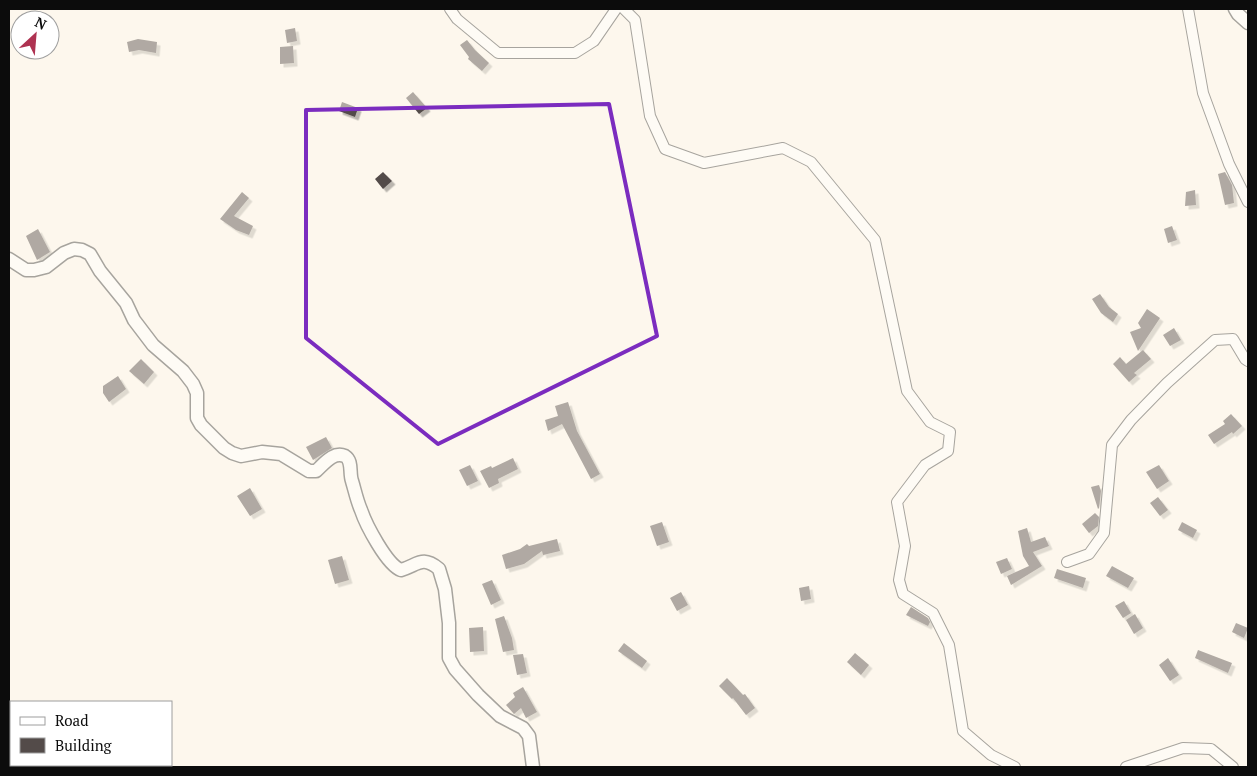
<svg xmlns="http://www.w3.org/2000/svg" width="1257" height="776" font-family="'PT Serif',serif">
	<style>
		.building { fill: #534b49; filter: url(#shadow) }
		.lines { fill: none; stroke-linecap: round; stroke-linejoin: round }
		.minor-casing { stroke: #3f3f3f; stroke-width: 12 }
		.tertiary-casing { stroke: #3f3f3f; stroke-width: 15 }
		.minor { stroke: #fff; stroke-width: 10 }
		.tertiary { stroke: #fff; stroke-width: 12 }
		.marked { fill: none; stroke: #7b2cbf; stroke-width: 4; stroke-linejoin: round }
	</style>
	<defs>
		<filter id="shadow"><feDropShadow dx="3.5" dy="3.5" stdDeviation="0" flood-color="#0004"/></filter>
	</defs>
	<rect width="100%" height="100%" fill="#fdf7ed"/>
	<path class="building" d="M 295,28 L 297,41 L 287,43 L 285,30 Z
		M 138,39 L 157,42 L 156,53 L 139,50 L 129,52 L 127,42 Z
		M 467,40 L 475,50 L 489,63 L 482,71 L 468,59 L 469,57 L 460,45 Z
		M 293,46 L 294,63 L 280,64 L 280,47 Z
		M 413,92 L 427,108 L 419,114 L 406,98 Z
		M 342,102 L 358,108 L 355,117 L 339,111 Z
		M 383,172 L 392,181 L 383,189 L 375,179 Z
		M 1225,172 L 1232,185 L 1234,203 L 1225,205 L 1218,174 Z
		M 1195,190 L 1196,205 L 1185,206 L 1186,192 Z
		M 242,192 L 249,198 L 234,216 L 253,226 L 249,235 L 236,230 L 220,219 Z
		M 1172,226 L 1177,240 L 1168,243 L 1164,229 Z
		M 38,229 L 50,252 L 37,260 L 26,236 Z
		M 1100,294 L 1109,307 L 1118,314 L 1113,322 L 1101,313 L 1092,299 Z
		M 1147,309 L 1160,318 L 1138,351 L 1130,332 L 1141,328 L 1138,323 Z
		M 1174,328 L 1181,340 L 1170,346 L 1163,335 Z
		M 1143,350 L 1151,359 L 1134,373 L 1137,375 L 1129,382 L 1113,364 L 1120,357 L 1126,364 Z
		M 141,359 L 154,372 L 144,384 L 129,371 Z
		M 118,376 L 126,389 L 109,402 L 103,393 L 103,386 Z
		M 568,402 L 577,431 L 600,474 L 591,479 L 562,424 L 548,431 L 545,420 L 558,416 L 555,406 Z
		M 1231,414 L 1242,426 L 1233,434 L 1232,432 L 1214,444 L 1208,435 L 1225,424 L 1223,421 Z
		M 326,437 L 332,448 L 313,460 L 306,447 Z
		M 513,458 L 518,469 L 498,479 L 499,483 L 489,488 L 480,471 L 491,466 L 492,468 Z
		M 470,465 L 478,481 L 467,486 L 459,470 Z
		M 1159,465 L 1169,481 L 1157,489 L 1146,472 Z
		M 1099,485 L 1101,491 L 1099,508 L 1098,509 L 1091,487 Z
		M 250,488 L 262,509 L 250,516 L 237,496 Z
		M 1158,497 L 1168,510 L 1160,516 L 1150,503 Z
		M 1095,513 L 1099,517 L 1098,526 L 1089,533 L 1082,524 Z
		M 662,522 L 669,542 L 657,546 L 650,526 Z
		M 1182,522 L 1197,530 L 1193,538 L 1178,530 Z
		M 1027,528 L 1031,542 L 1045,537 L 1049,546 L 1033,552 L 1042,566 L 1011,585 L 1007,576 L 1029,566 L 1023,556 L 1018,531 Z
		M 557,539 L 560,551 L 543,555 L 542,551 L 524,564 L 506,569 L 502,555 L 520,549 L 527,544 L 529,546 Z
		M 342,556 L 349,580 L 335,584 L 328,560 Z
		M 1007,558 L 1012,569 L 1001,574 L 996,562 Z
		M 1112,566 L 1134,578 L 1128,588 L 1106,576 Z
		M 1057,569 L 1086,578 L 1083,588 L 1054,578 Z
		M 492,580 L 501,600 L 491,605 L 482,584 Z
		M 809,586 L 811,599 L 801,601 L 799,588 Z
		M 681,592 L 688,605 L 677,611 L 670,598 Z
		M 1124,601 L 1131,613 L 1123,618 L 1115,606 Z
		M 911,607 L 928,618 L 930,622 L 928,626 L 906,615 Z
		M 1135,614 L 1143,628 L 1134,634 L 1126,620 Z
		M 504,616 L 512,638 L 514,650 L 503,652 L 495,619 Z
		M 1236,623 L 1248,628 L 1244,638 L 1232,632 Z
		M 483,627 L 484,651 L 470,652 L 469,628 Z
		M 624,643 L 647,661 L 642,668 L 618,651 Z
		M 1198,650 L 1232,663 L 1228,673 L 1195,658 Z
		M 855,653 L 869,665 L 861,675 L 847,662 Z
		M 523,654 L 527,673 L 517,675 L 513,655 Z
		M 1168,658 L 1179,675 L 1170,681 L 1159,665 Z
		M 727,678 L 743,695 L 745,694 L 755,708 L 746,715 L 733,698 L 732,699 L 719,686 Z
		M 523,687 L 537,712 L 526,718 L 521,708 L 514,714 L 506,705 L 515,697 L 513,693 Z"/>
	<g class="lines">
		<g class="minor-casing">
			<path id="minor" d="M 450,9 L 457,19 L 498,53 L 575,53 L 594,41 L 616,9
				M 624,9 L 635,20 L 650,116 L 665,149 L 704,163 L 783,148 L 811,162 L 875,240 L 907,391 L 930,422 L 950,432 L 948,451 L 925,465 L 897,502 L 905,546 L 899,580 L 903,594 L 933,613 L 949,645 L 963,731 L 991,755 L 1015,767
				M 1188,9 L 1203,93 L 1229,164 L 1248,202
				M 1067,562 L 1089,554 L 1104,533 L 1112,445 L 1131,420 L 1167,383 L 1215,340 L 1233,339 L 1245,359 L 1248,361
				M 1126,767 L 1183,748 L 1211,749 L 1233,767"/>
		</g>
		<g class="tertiary-casing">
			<path id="tertiary" d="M 1235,9 L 1238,14 L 1248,23
				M 9,259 L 26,270 L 34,270 L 46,267 L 64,253 L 74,249 L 82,250 L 90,254 L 100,271 L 126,303 L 134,320 L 153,345 L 183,371 L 193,384 L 197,393 L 197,418 L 201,425 L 224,448 L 232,453 L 241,456 L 262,452 L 281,454 L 309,471 L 316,471 C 324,464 333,451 345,456 C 353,461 349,473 352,481 C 355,491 357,501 361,510 C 366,525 387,565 401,570 C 418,565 422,555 439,569 L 445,589 L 449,623 L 449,658 L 455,669 L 478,695 L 500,716 L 523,728 L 529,736 L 533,767"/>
		</g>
		<use href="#minor" class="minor"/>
		<use href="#tertiary" class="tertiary"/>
	</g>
	<path d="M0 0H1257V776H0ZM 609,104 L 657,336 L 438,444 L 306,338 L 306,110 Z" fill="#fdf7ed" fill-opacity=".55" fill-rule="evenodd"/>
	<path class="marked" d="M 609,104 L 657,336 L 438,444 L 306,338 L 306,110 Z"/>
	<rect width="1257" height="776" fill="none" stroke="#0c0c0c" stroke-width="20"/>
	<rect x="10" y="701" width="162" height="65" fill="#ffffff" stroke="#9e9e9e"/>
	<rect x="20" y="717" width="25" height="8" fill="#ffffff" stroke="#9e9e9e"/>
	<text x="55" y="726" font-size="15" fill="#0c0c0c">Road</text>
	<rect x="20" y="738" width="25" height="15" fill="#534b49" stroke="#9e9e9e"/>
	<text x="55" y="751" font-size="15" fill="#0c0c0c">Building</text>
	<g transform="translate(35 35) rotate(26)"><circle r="24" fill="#ffffff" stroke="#9e9e9e"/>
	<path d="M0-4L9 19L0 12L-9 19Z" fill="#ae3251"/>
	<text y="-8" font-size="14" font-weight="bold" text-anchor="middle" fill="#0c0c0c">N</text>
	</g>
</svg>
